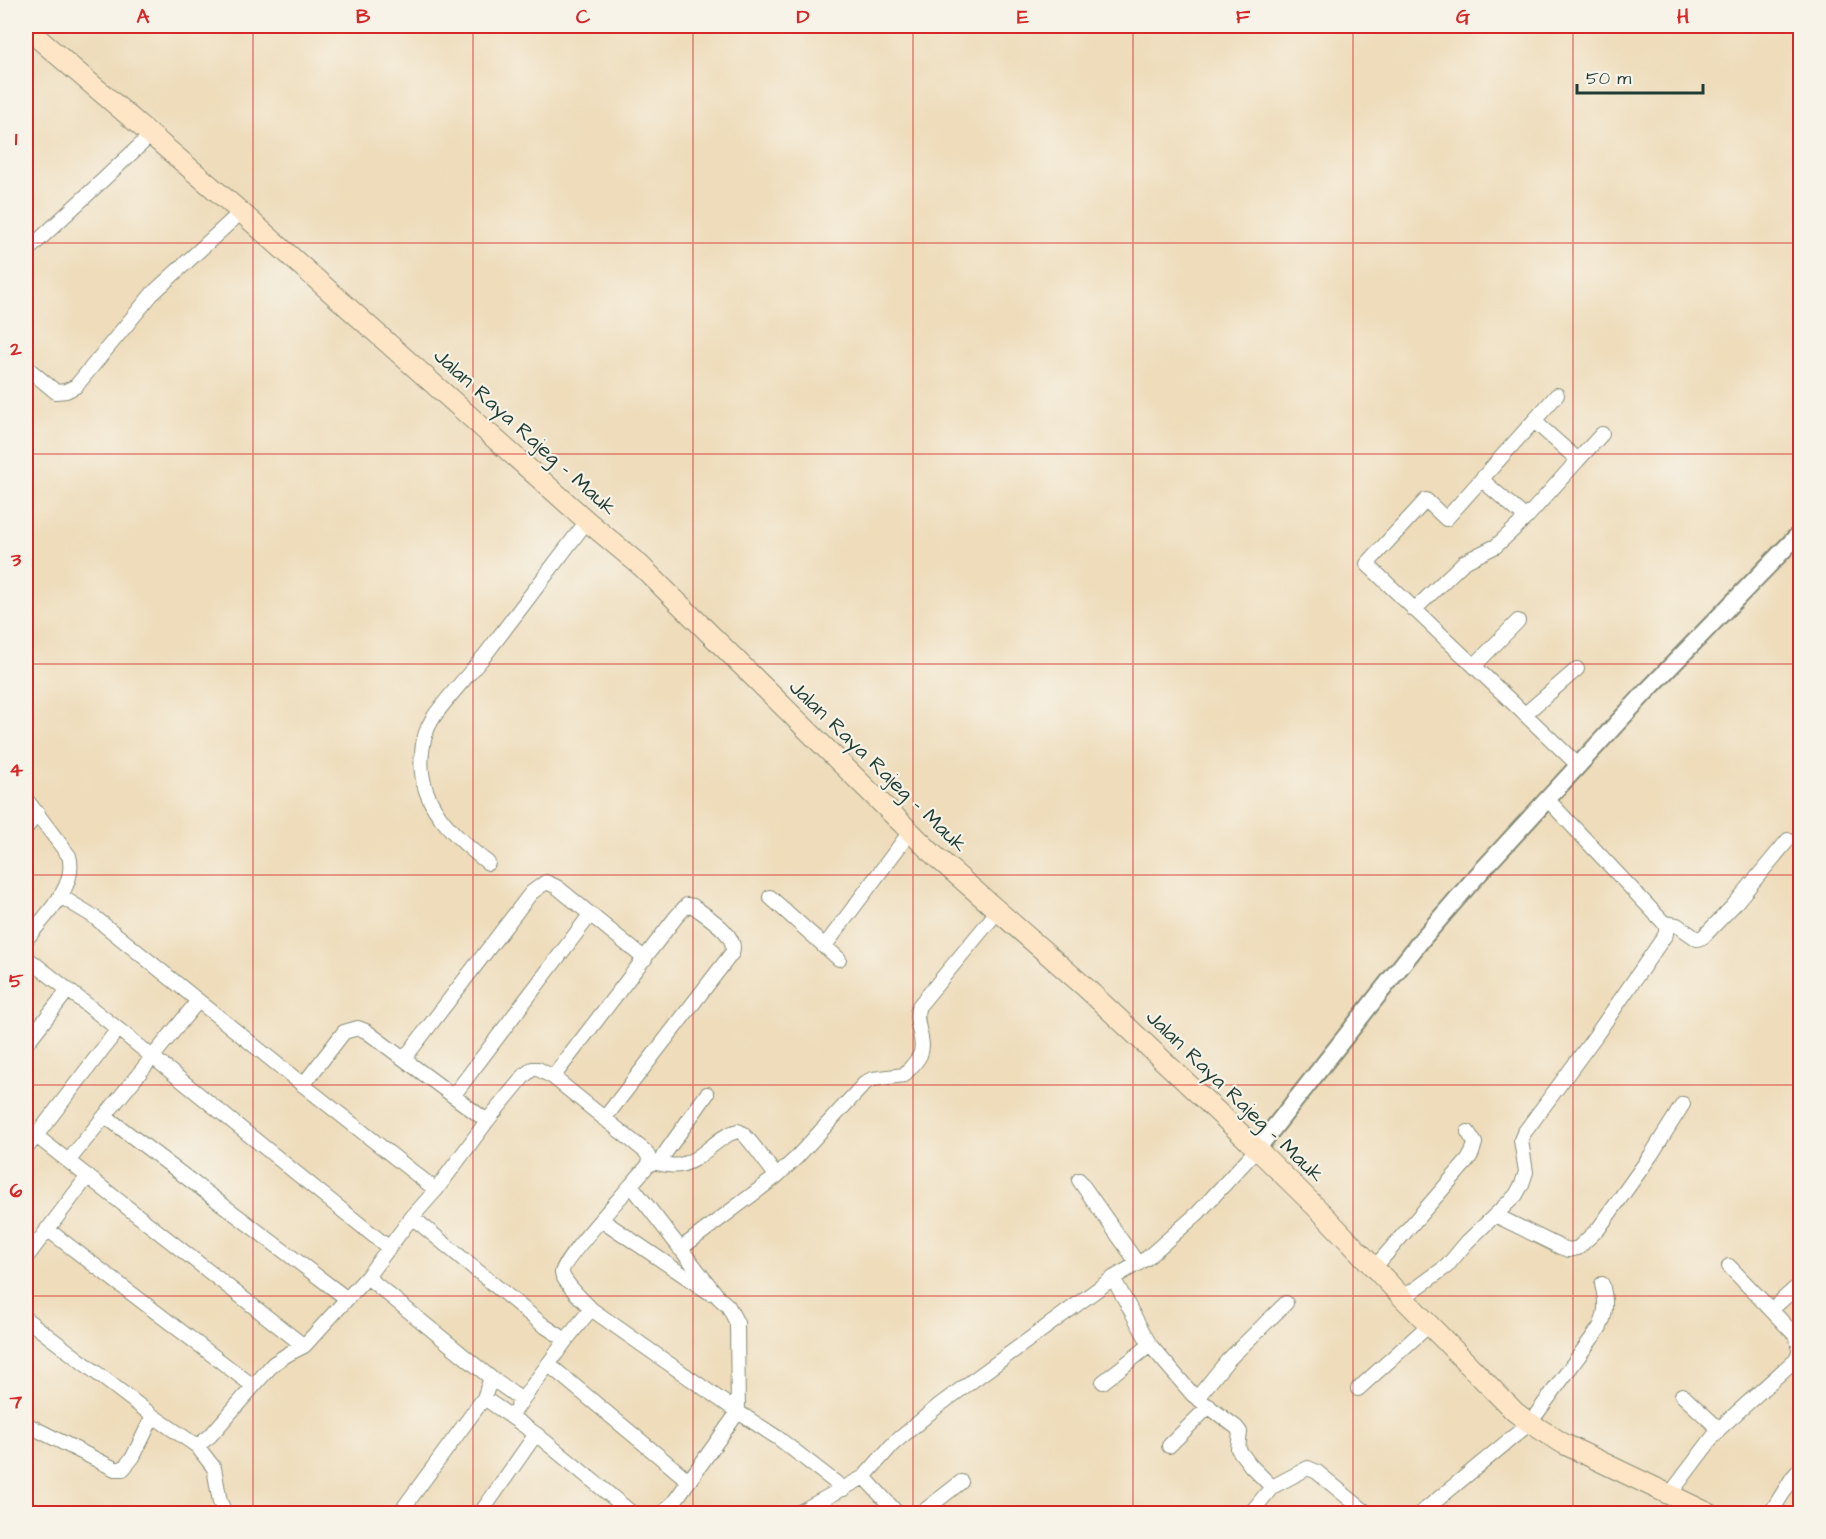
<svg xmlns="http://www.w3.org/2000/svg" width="1826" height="1539" font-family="'Architects Daughter',sans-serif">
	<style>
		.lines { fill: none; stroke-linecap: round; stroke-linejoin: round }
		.minor-casing { stroke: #868c77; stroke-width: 16 }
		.tertiary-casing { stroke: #868c77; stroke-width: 20 }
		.secondary-casing { stroke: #868c77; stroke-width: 22 }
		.minor { stroke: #fff; stroke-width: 14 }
		.tertiary { stroke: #fff; stroke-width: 16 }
		.secondary { stroke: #fee5c5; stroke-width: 20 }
		.grid { fill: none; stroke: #d62828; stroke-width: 1.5; stroke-opacity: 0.55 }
		.labels { text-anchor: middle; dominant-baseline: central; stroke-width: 4.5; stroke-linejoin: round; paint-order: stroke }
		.street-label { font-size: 21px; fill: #1f3d34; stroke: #f7f3e8 }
		.neatline { fill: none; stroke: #d62828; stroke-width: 2 }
		.grid-label { font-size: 20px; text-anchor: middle; font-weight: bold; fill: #d62828 }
	</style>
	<rect width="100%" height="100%" fill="#f7f3e8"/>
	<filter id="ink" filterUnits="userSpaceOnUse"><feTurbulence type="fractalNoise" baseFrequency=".0167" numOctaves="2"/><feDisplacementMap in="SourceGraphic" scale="12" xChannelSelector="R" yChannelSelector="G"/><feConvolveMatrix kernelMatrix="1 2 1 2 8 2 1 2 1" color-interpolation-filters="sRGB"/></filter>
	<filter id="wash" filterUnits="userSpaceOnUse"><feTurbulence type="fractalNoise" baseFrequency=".008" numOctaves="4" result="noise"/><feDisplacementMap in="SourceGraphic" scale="24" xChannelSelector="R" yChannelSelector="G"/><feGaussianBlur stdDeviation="1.35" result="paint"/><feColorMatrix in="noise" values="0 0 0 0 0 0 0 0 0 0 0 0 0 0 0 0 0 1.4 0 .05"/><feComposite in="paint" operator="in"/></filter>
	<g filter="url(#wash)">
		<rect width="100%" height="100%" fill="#eedcba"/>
	</g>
	<g filter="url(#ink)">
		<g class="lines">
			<g class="minor-casing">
				<path id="minor" d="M 26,252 L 151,135
					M 26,367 L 56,392 L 66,391 L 76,386 L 152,294 L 241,212
					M 1557,395 L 1446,519 L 1426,500 L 1367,564 L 1579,766
					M 1534,421 L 1578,460 L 1602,434
					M 1482,480 L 1526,518
					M 1414,610 L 1464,562 L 1496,546 L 1526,518 L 1578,460
					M 1475,665 L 1518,621
					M 1525,714 L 1577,669
					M 26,799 L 69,856 C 78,887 43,917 26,940
					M 26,828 L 38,813
					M 488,863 C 452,835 416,802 422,752 C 423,740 426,729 433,718 C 448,696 468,676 485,655 C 519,610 553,565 587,521
					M 60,896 L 93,916 L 303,1085 L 344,1032 L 358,1028 L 366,1031 L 487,1121
					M 770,897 L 839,959
					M 1664,923 L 1677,925 L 1697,939 L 1703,937 L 1733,906 L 1788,840
					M 824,947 L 910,832
					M 26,957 L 118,1029 L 389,1248
					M 26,1044 L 68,990
					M 404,1059 L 531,893 L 546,882 L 557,887 L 645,959
					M 553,1077 L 676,917 L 687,905 L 693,906 C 706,916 739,935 732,953 L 604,1119
					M 303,1085 L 436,1190
					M 453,1096 L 590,915
					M 105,1116 L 346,1298
					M 26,1128 L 304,1346
					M 26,1149 L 118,1029
					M 69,1160 L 198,1001
					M 651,1162 C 660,1163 671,1167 680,1165 C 703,1160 716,1136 738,1131 C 747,1133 768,1167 777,1176 L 796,1158 L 866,1082 L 873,1079 L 904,1075 C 909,1069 916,1063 920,1055 C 927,1040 912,1022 919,1006 L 997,912
					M 662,1164 L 663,1156 L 707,1094
					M 1079,1180 L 1138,1264
					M 1495,1215 L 1560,1247 L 1569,1250 L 1578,1248 L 1599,1228 L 1651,1155 L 1683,1104
					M 412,1217 L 543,1325 L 566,1340 L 591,1309 L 738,1412 L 674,1502 L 662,1514
					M 602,1220 L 710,1293
					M 47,1229 L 253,1386
					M 680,1249 L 777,1176
					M 26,1258 L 88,1176
					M 1374,1268 L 1468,1160 L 1472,1153 L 1475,1143 L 1468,1132
					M 367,1277 L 491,1378 L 484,1398 L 399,1514
					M 1403,1298 L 1447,1266 L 1467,1242 L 1516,1195 L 1522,1184 L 1526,1172 L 1521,1140 L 1524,1133 L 1594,1038 L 1666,934 L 1666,927 L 1664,923 L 1548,800
					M 591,1309 C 584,1301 564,1283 562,1273 C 561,1262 621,1197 631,1185
					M 1771,1310 L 1800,1284
					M 26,1319 L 153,1416 L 197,1446 L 214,1468 L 220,1502 L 226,1514
					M 1150,1345 L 1193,1395 L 1236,1427 L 1240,1432 L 1238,1449 L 1251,1466 L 1272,1487
					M 548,1364 L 689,1481
					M 491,1378 L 522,1400 L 517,1408
					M 1103,1382 L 1150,1345 L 1113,1278
					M 1358,1389 L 1429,1325
					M 1682,1395 L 1719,1429
					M 1197,1398 L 1228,1360 L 1286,1303
					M 522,1400 L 566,1340
					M 26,1424 L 115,1469 L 123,1469 L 133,1457 L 153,1416
					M 536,1434 L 633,1514
					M 197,1446 L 210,1436 L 273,1364 L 288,1354 L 304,1346 L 367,1277 L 412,1217 L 436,1190 L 487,1121 L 524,1076 L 532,1069 L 538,1069 L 553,1077 L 646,1152 L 651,1162 L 631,1185 L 719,1298 L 728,1306 L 737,1323 L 738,1412 L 778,1438 L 844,1489
					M 1169,1446 L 1209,1406
					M 864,1477 L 898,1514
					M 1670,1494 L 1719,1429 L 1796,1359 C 1801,1350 1800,1345 1795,1335 L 1729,1266
					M 480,1514 L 536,1434 L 484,1398
					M 796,1514 L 864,1477 L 893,1444 L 938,1406 L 1113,1278 L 1147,1258 L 1198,1213 L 1257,1149
					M 920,1514 L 961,1482
					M 1250,1514 L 1272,1487 L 1308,1468 L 1317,1472 L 1368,1514
					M 1420,1514 L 1530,1423 L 1600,1327 C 1607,1312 1606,1300 1602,1284
					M 1770,1514 L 1793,1477 L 1800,1469"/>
			</g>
			<g class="tertiary-casing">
				<path id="tertiary" d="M 1257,1149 L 1423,938 L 1474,879 L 1643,695 L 1800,533"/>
			</g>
			<g class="secondary-casing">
				<path id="secondary" d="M 26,28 L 241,212 L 587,521 L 641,566 L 934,855 L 1085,987 L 1257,1149 L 1322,1213 L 1403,1298 L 1515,1412 L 1530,1423 L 1564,1444 L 1710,1514"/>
			</g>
			<use href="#minor" class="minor"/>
			<use href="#tertiary" class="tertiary"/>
			<use href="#secondary" class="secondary"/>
		</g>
	</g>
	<path class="grid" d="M 253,26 L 253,1514M 473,26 L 473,1514M 693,26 L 693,1514M 913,26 L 913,1514M 1133,26 L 1133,1514M 1353,26 L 1353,1514M 1573,26 L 1573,1514M 26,243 L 1800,243M 26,454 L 1800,454M 26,664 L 1800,664M 26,875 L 1800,875M 26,1085 L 1800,1085M 26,1296 L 1800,1296"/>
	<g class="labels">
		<g class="street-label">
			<text transform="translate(525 432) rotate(42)">Jalan Raya Rajeg - Mauk</text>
			<text transform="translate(878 766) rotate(44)">Jalan Raya Rajeg - Mauk</text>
			<text transform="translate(1235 1096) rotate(44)">Jalan Raya Rajeg - Mauk</text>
		</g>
	</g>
	<rect width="1826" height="1539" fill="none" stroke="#f7f3e8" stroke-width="66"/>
	<path d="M1577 84v9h126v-9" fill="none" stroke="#1f3d34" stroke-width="3"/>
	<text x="1586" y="84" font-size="18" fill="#1f3d34" stroke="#f7f3e8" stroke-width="4.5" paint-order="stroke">50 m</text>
	<rect x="33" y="33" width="1760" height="1473" class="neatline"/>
	<g class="grid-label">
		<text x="143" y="23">A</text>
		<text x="363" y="23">B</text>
		<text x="583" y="23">C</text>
		<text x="803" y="23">D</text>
		<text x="1023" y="23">E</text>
		<text x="1243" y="23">F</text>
		<text x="1463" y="23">G</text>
		<text x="1683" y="23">H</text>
		<text x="16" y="145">1</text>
		<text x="16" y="355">2</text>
		<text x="16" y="566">3</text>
		<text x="16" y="776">4</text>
		<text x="16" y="987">5</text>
		<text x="16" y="1197">6</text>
		<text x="16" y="1408">7</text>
	</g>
</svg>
